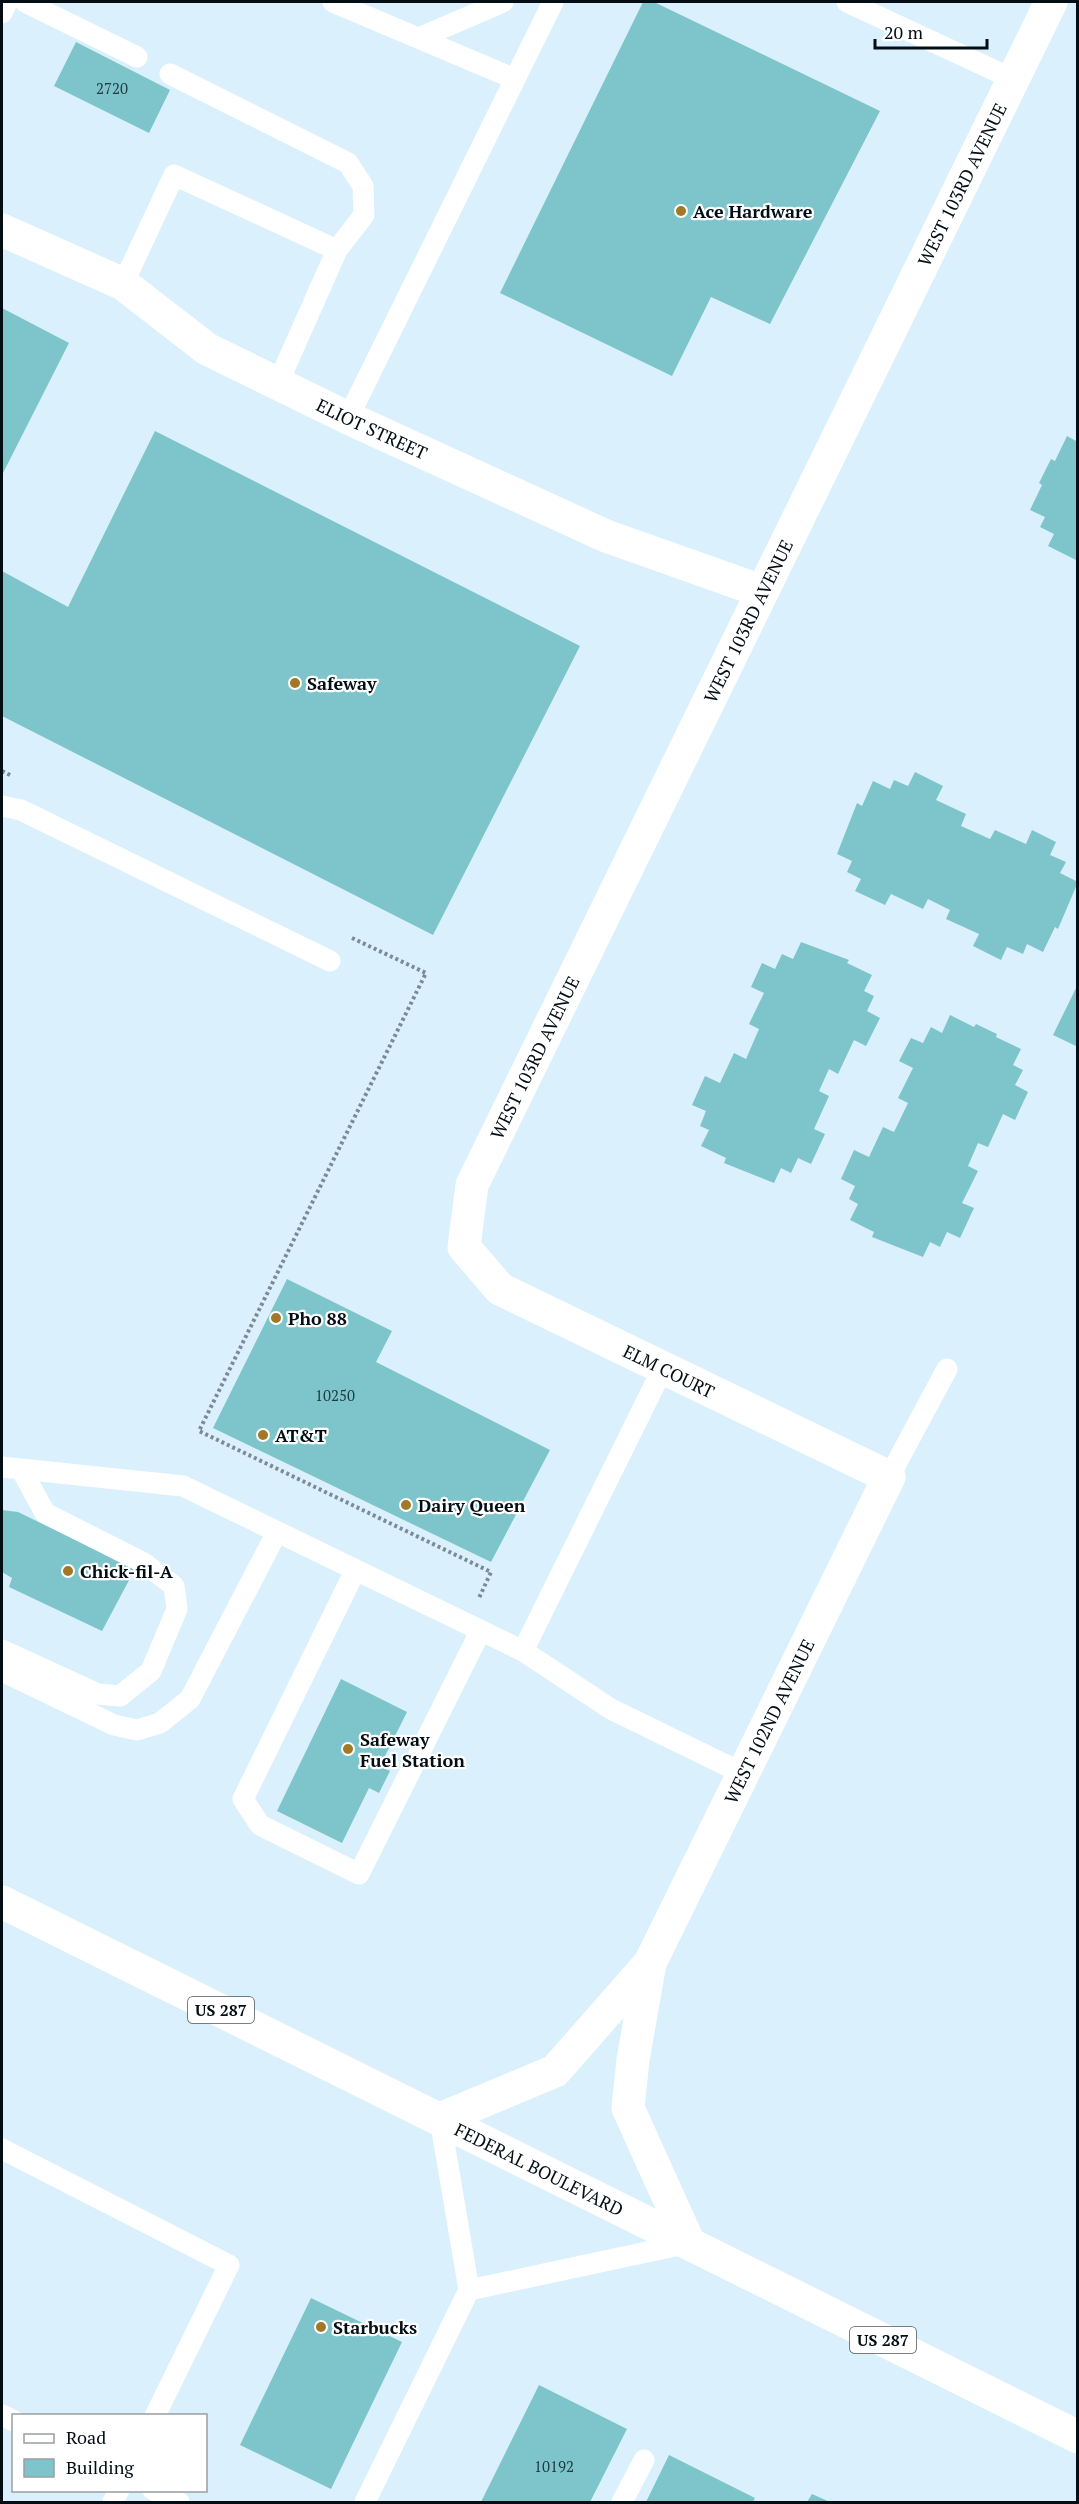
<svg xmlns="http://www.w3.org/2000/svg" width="1079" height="2504" font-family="'PT Serif',serif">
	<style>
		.building { fill: #7ec5cb }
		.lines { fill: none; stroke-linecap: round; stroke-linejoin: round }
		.path { stroke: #7b8b95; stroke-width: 4; stroke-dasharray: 3 3; stroke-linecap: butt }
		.service { stroke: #fff; stroke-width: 21 }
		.minor { stroke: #fff; stroke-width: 33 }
		.primary { stroke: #fff; stroke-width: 33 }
		.poi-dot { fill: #a07826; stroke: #fff; stroke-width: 2 }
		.labels { text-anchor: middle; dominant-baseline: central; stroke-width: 4.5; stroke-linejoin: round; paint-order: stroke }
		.number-label { font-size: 15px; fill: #223b42 }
		.shield { fill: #fff; stroke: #4f565a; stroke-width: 1.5 }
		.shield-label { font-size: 16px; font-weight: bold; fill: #030d14 }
		.street-label { font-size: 18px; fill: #030d14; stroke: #fff }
		.poi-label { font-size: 18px; font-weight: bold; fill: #030d14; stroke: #fff; text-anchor: start }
	</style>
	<rect width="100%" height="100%" fill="#daf0fc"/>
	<path class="building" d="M 643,2 L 654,2 L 880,111 L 770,324 L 711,297 L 672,376 L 500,293 Z
		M 76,42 L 170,90 L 149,133 L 54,86 Z
		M 2,308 L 69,343 L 2,475 Z
		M 155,431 L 580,646 L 433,935 L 2,716 L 2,571 L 68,607 Z
		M 1067,436 L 1078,442 L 1078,561 L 1048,546 L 1054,534 L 1040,527 L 1045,517 L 1030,510 L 1042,485 L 1039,483 L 1051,459 L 1055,461 Z
		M 915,772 L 943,786 L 936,800 L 966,814 L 961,826 L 990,839 L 995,830 L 1026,844 L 1032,830 L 1056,842 L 1050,855 L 1066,862 L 1060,873 L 1078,882 L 1058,929 L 1055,927 L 1043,952 L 1027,944 L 1023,954 L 1007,947 L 1001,960 L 973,946 L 979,934 L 946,919 L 950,910 L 928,899 L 923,909 L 891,894 L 885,905 L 855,891 L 861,879 L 847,872 L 852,861 L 837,854 L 857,803 L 862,806 L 873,781 L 890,789 L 894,780 L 908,786 Z
		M 801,942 L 849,960 L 847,963 L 872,975 L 864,991 L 874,996 L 867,1011 L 880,1018 L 866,1046 L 854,1040 L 838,1074 L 829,1069 L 819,1091 L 829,1096 L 814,1129 L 825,1134 L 811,1164 L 798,1158 L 791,1173 L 781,1168 L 774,1183 L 724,1163 L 726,1158 L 701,1146 L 709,1130 L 700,1126 L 706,1111 L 692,1105 L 705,1076 L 720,1083 L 734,1053 L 746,1059 L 759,1029 L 749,1024 L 764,993 L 751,987 L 762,963 L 775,969 L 782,954 L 793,959 Z
		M 1078,984 L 1078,1047 L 1053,1035 Z
		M 950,1015 L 974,1027 L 976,1024 L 997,1034 L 996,1037 L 1021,1049 L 1013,1065 L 1023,1070 L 1015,1085 L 1028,1092 L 1015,1120 L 1003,1114 L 988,1147 L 978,1143 L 968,1166 L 978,1171 L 962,1203 L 974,1208 L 960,1238 L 947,1232 L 940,1247 L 930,1242 L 923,1257 L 872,1237 L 874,1232 L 850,1220 L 858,1204 L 849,1199 L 855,1186 L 841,1179 L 854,1150 L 869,1157 L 883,1127 L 894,1132 L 908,1103 L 898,1098 L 913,1068 L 899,1061 L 911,1038 L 923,1043 L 931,1027 L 942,1033 Z
		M 287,1279 L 392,1331 L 376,1362 L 550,1450 L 491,1562 L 213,1428 Z
		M 2,1510 L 18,1512 L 135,1569 L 102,1631 L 9,1587 L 12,1578 L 2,1572 Z
		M 341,1679 L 407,1712 L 380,1766 L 390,1771 L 379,1793 L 369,1788 L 342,1843 L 277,1811 Z
		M 311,2298 L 402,2342 L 331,2489 L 240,2445 Z
		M 539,2385 L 627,2429 L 590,2502 L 481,2502 Z
		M 669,2455 L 755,2498 L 753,2502 L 646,2502 Z
		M 812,2494 L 830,2502 L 807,2502 Z"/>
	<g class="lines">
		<path class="path" d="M 2,771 L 12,776
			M 352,938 L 426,973 L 199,1431 L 491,1572 L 479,1598"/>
		<path class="service" d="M 25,2 L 137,57
			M 333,2 L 515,79
			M 847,2 L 1013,79
			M 2,13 L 7,2
			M 419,38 L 503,2
			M 170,74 L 348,163 L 363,186 L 364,215 L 337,250
			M 123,284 L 174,175 L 337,250 L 278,383
			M 348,418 L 553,2
			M 2,806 L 21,810 L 330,961
			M 2,1467 L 183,1486 L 523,1651 L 611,1709 L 744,1774
			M 889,1477 L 947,1369
			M 355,1571 L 243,1799 L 260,1825 L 359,1874 L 480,1632
			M 2,1650 L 98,1694 L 120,1696 L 151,1671 L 177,1609 L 174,1586 L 144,1563 L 45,1513 L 21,1469
			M 523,1651 L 663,1368
			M 2,1671 L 114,1725 L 137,1730 L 160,1723 L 190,1699 L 277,1532
			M 2,2149 L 229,2265 L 155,2416
			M 469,2290 L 689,2243
			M 2,2415 L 14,2421
			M 153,2490 L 179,2502
			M 113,2502 L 119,2490
			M 365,2502 L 469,2290 L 440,2119
			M 622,2502 L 644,2460"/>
		<g class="minor">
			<path id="s1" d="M 2,230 L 123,284 L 207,349 L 348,418 L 606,536 L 761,591"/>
			<path d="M 650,1963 L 633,2060 L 628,2108 L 689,2243"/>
			<path id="s2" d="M 440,2119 L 555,2071 L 650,1963 L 889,1477 L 500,1289 L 464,1247 L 472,1185 L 1051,2"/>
		</g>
		<path class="primary" id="s3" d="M 2,1902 L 1078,2437"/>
	</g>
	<g class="poi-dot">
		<circle cx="681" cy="211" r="6"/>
		<circle cx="295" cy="683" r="6"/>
		<circle cx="276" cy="1318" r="6"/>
		<circle cx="263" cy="1435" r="6"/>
		<circle cx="406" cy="1505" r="6"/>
		<circle cx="68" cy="1571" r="6"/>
		<circle cx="348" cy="1749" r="6"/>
		<circle cx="321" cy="2327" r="6"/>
	</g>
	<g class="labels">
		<g class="number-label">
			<text x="112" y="88">2720</text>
			<text x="335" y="1395">10250</text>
			<text x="554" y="2466">10192</text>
		</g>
		<g class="shield">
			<rect x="188" y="1997" width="66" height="26" rx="4.5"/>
			<rect x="850" y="2327" width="66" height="26" rx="4.5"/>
		</g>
		<g class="shield-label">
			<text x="221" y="2010">US 287</text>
			<text x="883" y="2340">US 287</text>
		</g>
		<g class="street-label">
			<text stroke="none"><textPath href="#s2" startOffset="2474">WEST 103RD AVENUE</textPath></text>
			<text stroke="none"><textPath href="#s1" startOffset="422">ELIOT STREET</textPath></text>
			<text stroke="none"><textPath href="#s2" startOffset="1988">WEST 103RD AVENUE</textPath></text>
			<text stroke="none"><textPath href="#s2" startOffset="1502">WEST 103RD AVENUE</textPath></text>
			<text transform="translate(669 1371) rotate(26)">ELM COURT</text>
			<text stroke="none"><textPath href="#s2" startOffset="538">WEST 102ND AVENUE</textPath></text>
			<text stroke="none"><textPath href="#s3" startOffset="600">FEDERAL BOULEVARD</textPath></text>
		</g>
		<g class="poi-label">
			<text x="693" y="211">Ace Hardware</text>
			<text x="307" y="683">Safeway</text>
			<text x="288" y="1318">Pho 88</text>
			<text x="275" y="1435">AT&amp;T</text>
			<text x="418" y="1505">Dairy Queen</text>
			<text x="80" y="1571">Chick-fil-A</text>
			<text x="360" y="1739">Safeway<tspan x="360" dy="21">Fuel Station</tspan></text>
			<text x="333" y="2327">Starbucks</text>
		</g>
	</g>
	<rect width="1079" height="2504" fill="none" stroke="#030d14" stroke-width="6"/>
	<rect x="12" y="2414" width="195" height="78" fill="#ffffff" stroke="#9a9ea1" stroke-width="1.5"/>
	<rect x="24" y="2434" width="30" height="9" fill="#ffffff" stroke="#9a9ea1" stroke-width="1.5"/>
	<text x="66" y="2444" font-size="18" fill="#030d14">Road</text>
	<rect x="24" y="2459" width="30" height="18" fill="#7ec5cb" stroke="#9a9ea1" stroke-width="1.5"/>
	<text x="66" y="2474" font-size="18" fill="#030d14">Building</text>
	<path d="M875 39v9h112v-9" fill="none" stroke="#030d14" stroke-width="3"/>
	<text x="884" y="39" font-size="18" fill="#030d14" stroke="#ffffff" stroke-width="4.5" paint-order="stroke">20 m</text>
</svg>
